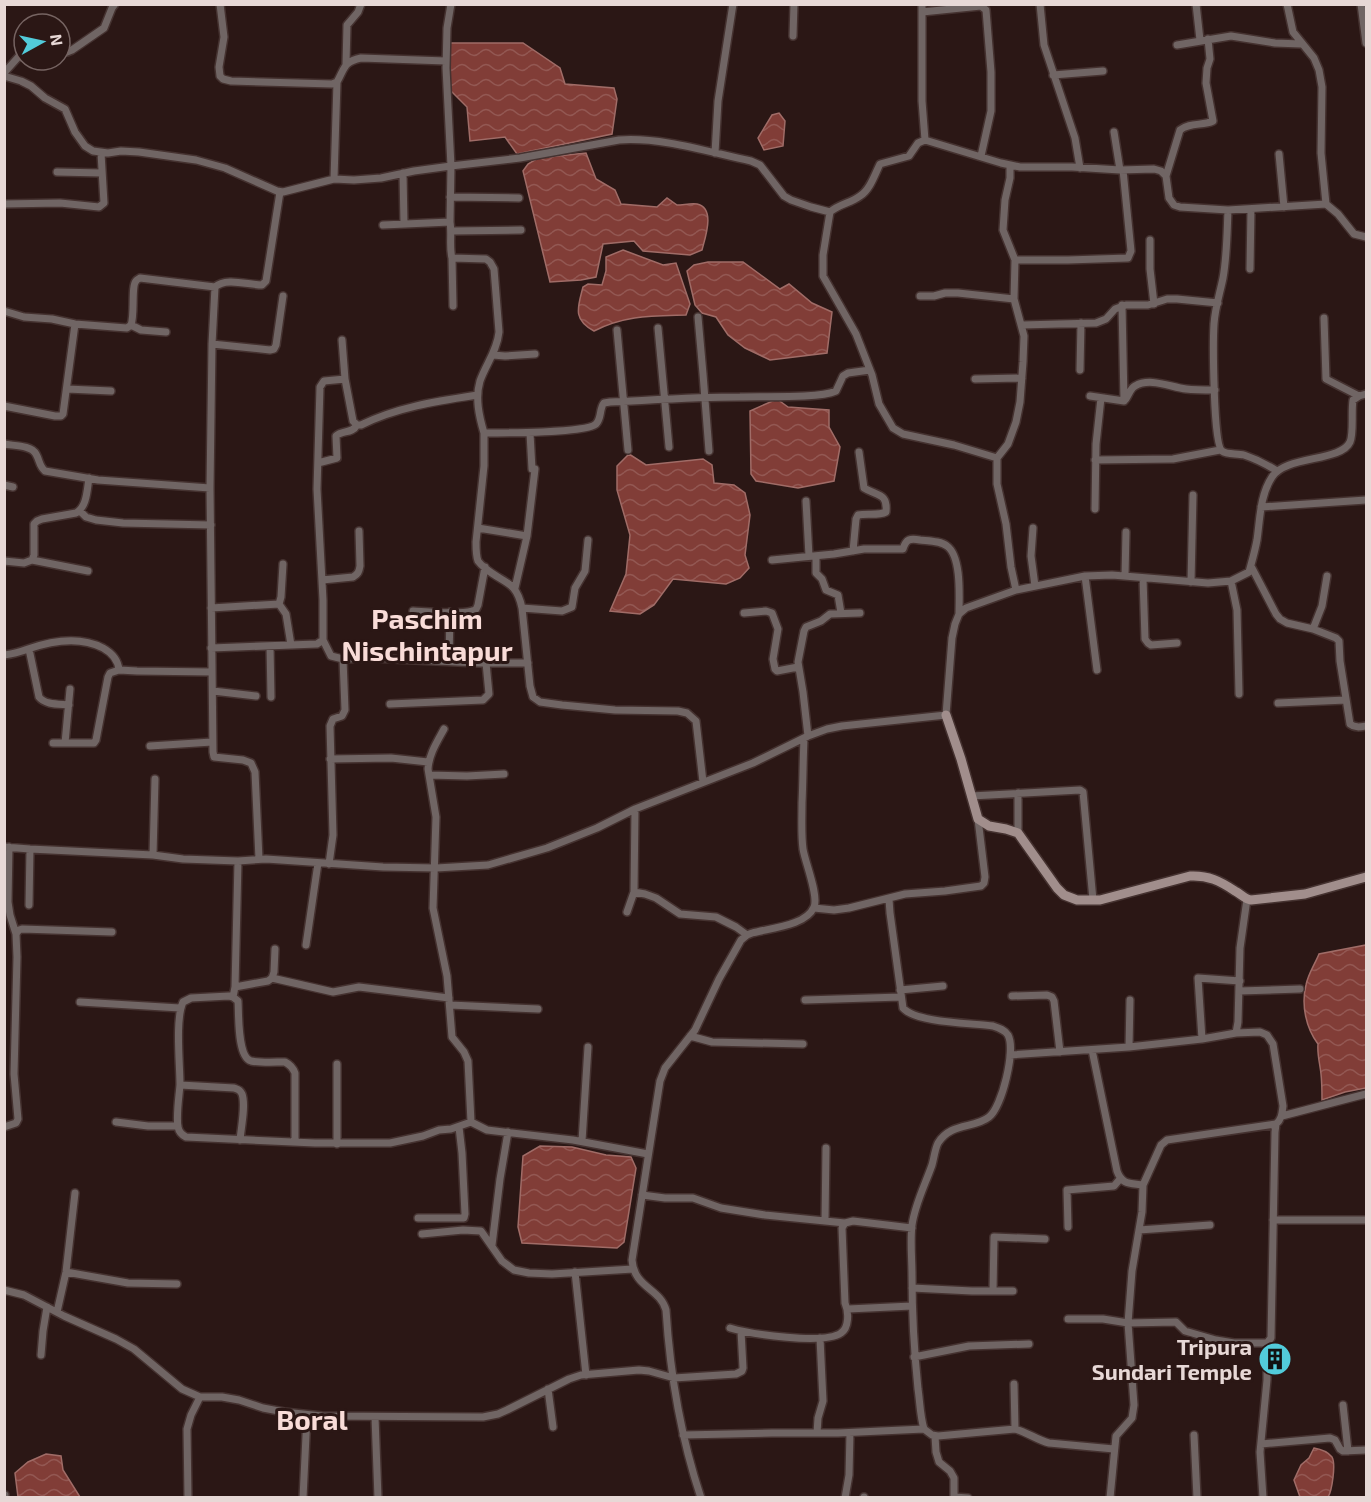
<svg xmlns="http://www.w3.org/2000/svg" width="1371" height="1502" font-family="'Exo 2',sans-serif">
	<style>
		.water { fill: url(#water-waves); stroke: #a06c67; stroke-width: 1.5 }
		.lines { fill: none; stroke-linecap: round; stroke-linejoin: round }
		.street-casing { stroke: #453230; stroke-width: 10 }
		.secondary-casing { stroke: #453230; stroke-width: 12 }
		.street { stroke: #706564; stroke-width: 7 }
		.secondary { stroke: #a18e8c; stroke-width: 9 }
		.labels { text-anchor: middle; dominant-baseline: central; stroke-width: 6; stroke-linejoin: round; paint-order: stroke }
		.poi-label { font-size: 22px; font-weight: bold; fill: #e7d8d6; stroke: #2b1715; text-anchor: end }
		.district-label { font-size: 28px; font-weight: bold; fill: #f9dcd8; stroke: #2b1715 }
	</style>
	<defs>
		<pattern id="water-waves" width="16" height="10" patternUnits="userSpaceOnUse" patternTransform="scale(1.5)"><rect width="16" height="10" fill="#813d37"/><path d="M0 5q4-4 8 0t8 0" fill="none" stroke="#935853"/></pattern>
	</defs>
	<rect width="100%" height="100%" fill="#2b1715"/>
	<path class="water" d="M 450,43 L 523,43 L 560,68 L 565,84 L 614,88 L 617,99 L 612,134 L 517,154 L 505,137 L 470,141 L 467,107 L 450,90 Z
		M 779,113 L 785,121 L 783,146 L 764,150 L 758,138 L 772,115 Z
		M 586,153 L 596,179 L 615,190 L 621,204 L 657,207 L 667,198 L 677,205 C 683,205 691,203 697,204 C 716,208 705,238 702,250 L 690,255 L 643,251 L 634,241 L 603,244 L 596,277 L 581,280 L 550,282 L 523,171 L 528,164 L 538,158 Z
		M 623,250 L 663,265 L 676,263 L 690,304 L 686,315 C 652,316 625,315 594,331 C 572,319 578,307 583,287 L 588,284 L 602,285 L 606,271 L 606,257 Z
		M 708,262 L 743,262 L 780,289 L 789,284 L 812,303 L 832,312 L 827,353 L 770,360 L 745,348 L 728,335 L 716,317 L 702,313 L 695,305 L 687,271 L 694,265 Z
		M 777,399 L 788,407 L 829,410 L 829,427 L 840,447 L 834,481 L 798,488 L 756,481 L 751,474 L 750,411 Z
		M 629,454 L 646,465 L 703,459 L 712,465 L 714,483 L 734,485 L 745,493 L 750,515 L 745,555 L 749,568 L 740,578 L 726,584 L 673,579 L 654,605 L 640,614 L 610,611 L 626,574 L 630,535 L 617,490 L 617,466 Z
		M 1366,945 L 1366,1088 L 1345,1092 L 1322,1100 C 1322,1091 1322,1083 1321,1074 C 1320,1064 1317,1054 1318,1044 C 1306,1028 1301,1005 1306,985 C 1308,974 1315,964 1319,954 Z
		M 540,1146 L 572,1147 L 606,1155 L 631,1157 L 636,1168 L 624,1242 L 617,1248 L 522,1243 L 518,1227 L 523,1156 Z
		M 1314,1448 C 1320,1449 1328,1452 1332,1457 C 1336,1464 1332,1491 1328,1497 L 1300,1497 L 1294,1480 L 1301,1465 L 1309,1458 Z
		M 46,1454 L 61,1456 L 63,1470 L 80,1497 L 18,1497 L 15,1473 L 28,1462 Z"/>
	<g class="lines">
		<g class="street-casing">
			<path id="street" d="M 220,4 L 224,37 L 219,67 L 220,76 L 223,79 L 231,81 L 332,84 L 337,82 C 345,68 343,62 361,58 L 446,61
				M 451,4 L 447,28 L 446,68 L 451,166 L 520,158 L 619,140 C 663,137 708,152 751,161 L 760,165 L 784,196 L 791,200 L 811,207 L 830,212
				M 922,4 L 922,101 L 925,140 L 918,143 L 909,156 L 880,164 C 875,174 870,190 860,196 C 851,203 839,204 830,212 L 823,255 L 823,276 L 856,334 L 872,375 L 879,404 L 893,428 L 903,434 L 954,445 L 997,458 L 997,484 L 1006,524 L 1011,567 L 1016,590
				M 1040,4 L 1044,45 L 1075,138 L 1080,168
				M 1196,4 L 1200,40
				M 1287,4 L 1293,32 L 1314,58 L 1319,70 L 1322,87 L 1321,153 L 1326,204 L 1338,214 L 1354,234 L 1366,237
				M 1361,4 L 1366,43
				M 922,12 L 981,6 L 986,10 L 991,72 L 991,111 L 981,156
				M 793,36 L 794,4
				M 1177,45 L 1231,36 L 1275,43 L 1301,44
				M 60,53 L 67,52 L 72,50 L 104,28 L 112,8 L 115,4
				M 346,64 L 347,25 L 358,12 L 361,4
				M 4,73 L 21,54 L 24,53
				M 1053,75 L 1103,71
				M 4,76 L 21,81 L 31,86 L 45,98 L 65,109 L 75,132 L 85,146 L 93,151 L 108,153 L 121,151 L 139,152 L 196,160 L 225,168 L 277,191 L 283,192 L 334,179 L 354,180 L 381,178 L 414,171 L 451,166 L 450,222 C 452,234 449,247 452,258 L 486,259 L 490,262 L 494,269 L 499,332 C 497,351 486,364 480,381 C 475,398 479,416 484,433
				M 1114,132 L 1120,170
				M 925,140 L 1001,163 L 1020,167 L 1072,167 L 1120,170 L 1154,169 L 1161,171 L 1166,176 L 1169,198 L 1174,205 L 1180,207 L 1228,210 L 1326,204
				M 715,153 L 718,101 L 733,4
				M 1279,154 L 1284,207
				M 57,172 L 102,173
				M 403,173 L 404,224
				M 1166,176 L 1180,130 C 1190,122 1203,126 1213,121 L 1206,83 L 1207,68 L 1210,59 L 1208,39
				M 334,179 L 337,82
				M 450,197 L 519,198
				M 4,204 L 60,203 L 99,207 L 104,203 L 101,153
				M 1228,210 C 1227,233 1227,256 1223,278 C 1220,293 1215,308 1214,324 C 1213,340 1213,444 1222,451 C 1227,455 1237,453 1244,455 C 1256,459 1266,464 1277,471
				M 383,225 L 450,222
				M 452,231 L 521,230
				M 1150,240 L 1150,269 L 1154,304
				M 452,258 L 453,306
				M 1015,260 L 1068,260 L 1128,258 L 1131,251 L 1123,170
				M 1250,269 L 1251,209
				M 920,296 L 934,296 L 945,293 L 958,293 L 1014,299
				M 1122,305 L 1124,401
				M 4,311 L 24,317 L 52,319 L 75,324 L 127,328 L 131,325 C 135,315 131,286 136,281 C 137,279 139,279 140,278 L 215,287
				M 698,317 L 703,374 L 709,451
				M 1324,318 L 1326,379 L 1359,396
				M 131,325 L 141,330 L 166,332
				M 1022,325 L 1096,323 L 1106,319 L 1115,309 L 1126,305 L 1148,305 L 1167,299 L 1177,299 L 1218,303
				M 658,328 L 669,447
				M 617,330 L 628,450
				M 342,340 L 345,379 L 353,421 L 357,425 L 361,425 C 397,407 438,401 477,395
				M 212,344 L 270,350 L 274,349 L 276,345 L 283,296
				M 493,355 L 505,356 L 535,354
				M 1080,370 L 1081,323
				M 975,379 L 1022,378
				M 67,389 L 111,391
				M 1090,396 L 1124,401 C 1129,397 1129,389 1135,386 C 1150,377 1170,387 1186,389 C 1195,390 1205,390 1215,390
				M 4,406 L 55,416 L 61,416 L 63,414 L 75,324
				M 530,433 L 532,469
				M 4,444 C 14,446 31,445 36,454 C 40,461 39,466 45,471 L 98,480 L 210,488
				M 997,458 L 1008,444 L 1016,422 L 1020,402 L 1023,362 L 1024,336 L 1014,299 L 1015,260 L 1003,230 L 1005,200 L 1010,178 L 1010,165
				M 1095,460 L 1173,459 L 1220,450
				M 318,463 L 337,458 L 336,436 C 342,430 352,434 357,425
				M 4,485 L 13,487
				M 806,501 L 809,556
				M 1261,507 L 1366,500
				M 1095,509 L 1096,444 L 1101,398
				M 80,511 L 86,517 L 96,520 L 123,523 L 211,525
				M 478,528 L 527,536
				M 1033,528 L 1031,556 L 1035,586
				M 853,551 L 856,519 L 858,515 C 867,513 878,516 886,512 C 888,493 877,496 864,488 L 859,452
				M 816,556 L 816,573 L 822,579 L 826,590 L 838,595 L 841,613
				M 32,560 L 88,571
				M 772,560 L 834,554 L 864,549 L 903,549 C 906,539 910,538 920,540 C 929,541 941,541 947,546 C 962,557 959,598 959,614
				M 4,561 L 24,563 L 32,560 L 34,555 L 34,524 L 37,521 L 42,519 L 76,513 C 87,507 87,490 89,478
				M 1251,566 L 1276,614 L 1280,619 L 1287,623 L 1313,629 L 1336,638 L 1339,641 L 1340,661 L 1350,724 C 1355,728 1360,727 1366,726
				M 1085,576 L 1097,670
				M 1125,576 L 1126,532
				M 1143,578 L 1145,639 L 1148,643 L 1151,645 L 1177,643
				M 322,580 L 353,577 C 358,574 359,572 360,566 L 359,531
				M 1231,581 L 1237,610 L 1239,694
				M 1191,582 L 1193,495
				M 515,588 L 527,536 L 535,469
				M 279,604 L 286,614 L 291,645
				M 211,608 L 279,604 L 281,597 L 283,564
				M 522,608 L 562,611 L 572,607 L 575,588 L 585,571 L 588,540
				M 413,611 C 429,612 458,615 472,611 C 477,610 476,609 478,605 L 485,567
				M 744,613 L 766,611 L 772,613 L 778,629 L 773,659 L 775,669 L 777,671 L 798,667
				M 1313,629 L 1322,606 L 1327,576
				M 323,640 L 331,656 L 343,659 L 372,658 L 479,663 L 528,663
				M 270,646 L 271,697
				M 211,648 L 317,644 L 323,640 L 323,600 L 317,489 L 320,387 L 324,381 L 345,379
				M 29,649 L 39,697 C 45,705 59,704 69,705
				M 4,655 C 13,654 20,652 28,649 C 51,641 80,636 103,648 C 112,653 118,659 119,670
				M 449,661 L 450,612
				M 213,691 L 256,696
				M 1278,703 L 1346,700
				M 390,704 L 483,700 L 489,694 L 486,663
				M 444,729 C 437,742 429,754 428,769 L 436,817 L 433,908 L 447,976 L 452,1037 L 464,1052 L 468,1061 L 471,1122 L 487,1130 L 573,1140 L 648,1154
				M 808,736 L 803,692 L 798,662 L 804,631 L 806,627 L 821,621 L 830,614 L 860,613
				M 53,743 L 94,743 L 96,740 L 108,677 L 110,673 L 119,670 L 137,671 L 212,672
				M 65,743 L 70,689
				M 150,746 L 212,742
				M 330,759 L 391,758 L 428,762
				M 429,775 L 467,776 L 504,774
				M 703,782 L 696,721 L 687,713 L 678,711 L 615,710 L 562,705 L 540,702 L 533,697 L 530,686 L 522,608 C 516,580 504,584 485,568 C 481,565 481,565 478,561 C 476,556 476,548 476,542 L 484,466 L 484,433 C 501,433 587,433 596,424 C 602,418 599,409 604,403 L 610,402 C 653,400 696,397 740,397 C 762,396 818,399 836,391 L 843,376 L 848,373 L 870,370
				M 1018,793 L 1018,833
				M 971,796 L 1080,790 L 1083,792 L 1093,900
				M 4,847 L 30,849 L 153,855 L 183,859 L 238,861 L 266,859 L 383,867 L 436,868 L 488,865 L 547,848 L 597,828 L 635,809 L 753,763 L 808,736 L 827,729 L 842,726 L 946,715 L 952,638 L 955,624 L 959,614 L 966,608 L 1016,590 L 1085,576 L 1112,575 L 1208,583 L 1231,581 L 1249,572 C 1252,561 1255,551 1257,540 C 1260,519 1260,495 1272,477 C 1286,455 1341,462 1350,442 C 1354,433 1351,412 1353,400 L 1359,396 L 1366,394
				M 9,847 L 8,902 L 10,915 L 16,934
				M 153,855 L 155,779
				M 259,859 L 255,772 L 251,763 L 243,760 L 214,757 L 213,752 L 210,488 L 212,344 L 215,287 C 226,277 248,285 262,285 L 266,281 L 280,192
				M 329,864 L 333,835 L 330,726 L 333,719 L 342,716 L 345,710 L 343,659
				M 634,892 L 645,894 L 656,898 L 680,914 L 716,917 L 736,927 L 747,935
				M 889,899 L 890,913 L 903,1008 C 916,1023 972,1023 993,1026 C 999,1028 1005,1030 1008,1035 C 1016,1050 1002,1107 989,1117 C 974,1129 951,1122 938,1143 C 935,1149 934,1158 932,1165 C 925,1185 915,1204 912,1225 C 910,1241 912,1259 912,1275 C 912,1314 914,1350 918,1389 C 920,1402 920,1416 924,1429 L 932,1435 L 938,1436 L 1015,1429 C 1027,1432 1037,1440 1049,1443 L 1114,1449
				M 29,905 L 30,849
				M 814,908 L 834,910 L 849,908 L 905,894 L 945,891 L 981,886 L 984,883 L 985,877 L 978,819
				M 627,912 L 634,892 L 635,809
				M 306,945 L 318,863
				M 275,949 L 274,972 L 272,978 L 268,981 L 235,987 L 233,997 L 229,996 L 191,998 L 183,1002 C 175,1020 180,1064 180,1085 C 179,1097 176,1115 178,1127 C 179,1132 182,1135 186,1137 L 315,1143 L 390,1143 L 423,1136 L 439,1130 L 451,1129 L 471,1122
				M 272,978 L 333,992 L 359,987 L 449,998
				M 235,987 L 238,861
				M 900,990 L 943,986
				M 1239,991 L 1300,989
				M 1012,996 L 1047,995 L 1052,997 L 1054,1001 L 1060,1052
				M 233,997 L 238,1001 C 239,1014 237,1057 251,1061 C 261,1063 275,1062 285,1062 C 291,1065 293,1068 295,1073 L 295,1142
				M 805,1000 L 901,997
				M 80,1002 L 180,1008
				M 450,1005 L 538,1009
				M 690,1036 L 712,1042 L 803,1044
				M 1202,1039 L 1198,978 L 1240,981
				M 1129,1047 L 1130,1000
				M 1092,1050 L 1117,1171 C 1122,1185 1130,1183 1143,1185 L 1161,1145 L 1167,1140 L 1276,1124
				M 1010,1055 L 1129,1047 L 1202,1039 L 1236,1033 L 1238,1022 L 1240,948 L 1247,899
				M 337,1064 L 337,1144
				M 180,1085 L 234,1088 C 239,1090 240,1090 242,1094 C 246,1105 241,1128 240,1140
				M 1282,1116 L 1366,1094
				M 116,1122 L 148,1126 L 178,1126
				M 4,1127 L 16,1123 L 18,1119 L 14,1074 L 17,957 L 16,934 L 19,930 L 22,929 L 112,932
				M 582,1141 L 588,1047
				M 642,1195 L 665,1198 L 693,1198 L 721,1208 L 765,1215 L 845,1223
				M 418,1218 L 464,1218 L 465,1214 L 462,1153 L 459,1127
				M 1273,1220 L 1366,1220
				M 825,1221 L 826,1148
				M 1068,1227 L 1067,1190 L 1114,1186 L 1120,1179
				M 1139,1230 L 1210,1225
				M 422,1234 L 463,1230 L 481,1231 L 502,1261 L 514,1270 L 529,1273 L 552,1274 L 633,1269
				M 492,1245 L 500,1179 L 508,1132
				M 66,1272 L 128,1283 L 177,1284
				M 575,1272 L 586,1375
				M 912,1288 L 972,1291 L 1013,1291
				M 4,1290 L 24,1295 L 64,1316 L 116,1339 L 134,1349 L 182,1389 L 200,1397 L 222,1397 L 239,1400 L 263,1408 L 284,1412 L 322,1416 L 483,1417 L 498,1414 L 507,1410 L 569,1379 L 581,1375 L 639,1370 L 649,1371 L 674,1378 L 736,1374 L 742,1371 L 743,1368 L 741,1331
				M 993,1291 L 994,1237 L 1045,1239
				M 848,1309 L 912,1306
				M 57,1312 L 66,1272 L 75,1193
				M 1068,1319 L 1103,1319 L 1128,1323 L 1132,1271 L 1142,1212 L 1143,1185
				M 730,1328 C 750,1334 824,1345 841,1333 C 849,1328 849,1312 845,1303 L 842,1228 L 845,1223 L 853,1221 L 912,1228
				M 41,1355 L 43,1331 L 47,1307
				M 914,1357 L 969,1346 L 1029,1344
				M 1014,1384 L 1015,1429
				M 548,1389 L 553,1427
				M 1343,1405 L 1348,1451
				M 375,1417 L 378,1498
				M 817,1433 L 818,1418 L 823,1401 L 820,1338
				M 683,1435 L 772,1433 L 838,1433 L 924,1429
				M 1194,1435 L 1197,1498
				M 935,1436 L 936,1452 L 939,1462 L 950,1471 L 954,1478 L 954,1498
				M 1261,1444 L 1330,1438 L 1335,1440 L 1340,1449 L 1343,1451 L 1366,1450
				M 4,1495 L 5,1495
				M 954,1497 L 968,1498
				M 188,1498 L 187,1429 L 191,1415 L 200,1397
				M 303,1498 L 307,1415
				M 701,1498 C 681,1438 670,1373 666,1310 C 660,1288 634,1288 632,1260 L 660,1081 L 665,1068 L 695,1030 L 719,979 L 741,940 L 747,935 L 752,933 C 770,928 806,926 814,907 C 819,896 805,862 803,849 C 801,834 802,818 802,803 C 803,782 803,760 804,739
				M 845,1498 L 849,1475 L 850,1433
				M 864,1498 L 864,1497
				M 1110,1498 L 1116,1436 L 1132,1418 L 1134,1405 L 1128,1323 L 1176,1322 L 1185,1331 L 1216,1340 L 1234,1343 L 1267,1343 L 1271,1338 L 1275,1132 L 1276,1124 C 1282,1119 1282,1113 1283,1106 L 1273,1044 L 1267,1035 L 1260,1032 L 1236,1033
				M 1263,1498 L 1260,1452 L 1267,1380 L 1267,1343"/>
		</g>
		<g class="secondary-casing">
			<path id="secondary" d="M 946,715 L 961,759 L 978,819 L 989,826 L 1006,829 L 1018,833 L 1057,888 L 1064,895 L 1077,900 L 1100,900 L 1190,876 C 1208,875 1220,881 1235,891 C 1241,894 1245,899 1251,900 L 1305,894 L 1366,877"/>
		</g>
		<use href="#street" class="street"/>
		<use href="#secondary" class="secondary"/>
	</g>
	<defs>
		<g id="building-disc" transform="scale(1.725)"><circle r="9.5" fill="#52cbda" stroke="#2b1715"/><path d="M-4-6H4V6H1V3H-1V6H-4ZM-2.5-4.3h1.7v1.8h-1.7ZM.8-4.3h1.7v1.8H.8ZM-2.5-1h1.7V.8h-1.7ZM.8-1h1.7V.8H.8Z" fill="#111"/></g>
	</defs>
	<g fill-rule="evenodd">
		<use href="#building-disc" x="1275" y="1359"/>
	</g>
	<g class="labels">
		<g class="poi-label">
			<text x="1252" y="1346">Tripura<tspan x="1252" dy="25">Sundari Temple</tspan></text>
		</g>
		<g class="district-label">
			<text x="427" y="618">Paschim<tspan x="427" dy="32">Nischintapur</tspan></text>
			<text x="312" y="1419">Boral</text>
		</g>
	</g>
	<rect width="1371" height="1502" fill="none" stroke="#e7d8d6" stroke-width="12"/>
	<g transform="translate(42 42) rotate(82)"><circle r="28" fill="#2b1715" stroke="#766462" stroke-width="1.5"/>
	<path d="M0-4.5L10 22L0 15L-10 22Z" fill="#52cbda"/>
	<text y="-9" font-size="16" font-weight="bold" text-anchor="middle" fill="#e7d8d6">N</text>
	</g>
</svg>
